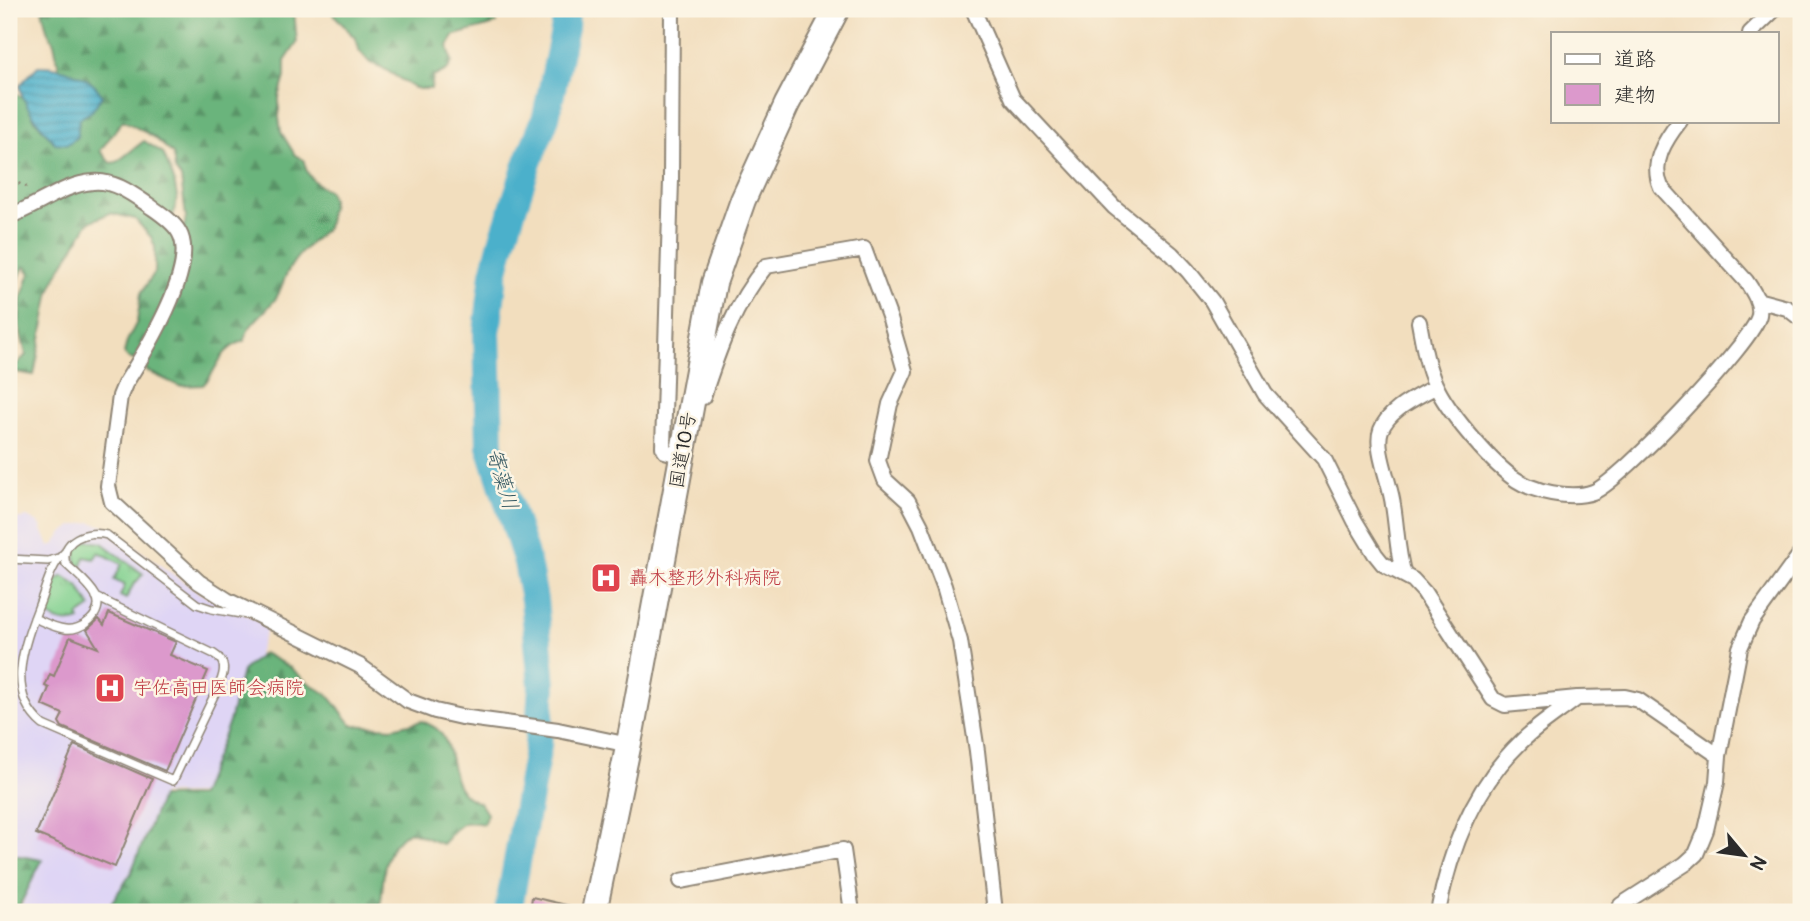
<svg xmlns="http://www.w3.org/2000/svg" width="1810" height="921" font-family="Pangolin,'Klee One',sans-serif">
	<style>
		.built { fill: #dfd5f5 }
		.grass { fill: url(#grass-tufts); stroke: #587e5e; stroke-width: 2 }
		.forest { fill: url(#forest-firs); stroke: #4b7054; stroke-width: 2 }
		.water { fill: url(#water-rules); stroke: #3c6e7b; stroke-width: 2 }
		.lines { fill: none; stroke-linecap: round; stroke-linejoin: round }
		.river { stroke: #4cb0cb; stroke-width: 28 }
		.building { fill: #dc99cc }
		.lane-casing { stroke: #8e8474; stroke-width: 10 }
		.street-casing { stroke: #8e8474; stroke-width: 18 }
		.highway-casing { stroke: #8e8474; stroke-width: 28 }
		.path { stroke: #8e8474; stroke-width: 2.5; stroke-dasharray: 2 5; stroke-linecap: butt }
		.lane { stroke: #fff; stroke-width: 7 }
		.street { stroke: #fff; stroke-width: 14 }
		.highway { stroke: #fff; stroke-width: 24 }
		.labels { text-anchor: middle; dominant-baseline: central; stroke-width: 5; stroke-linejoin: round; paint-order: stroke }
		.street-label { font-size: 19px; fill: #2b2b2b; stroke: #fcf5e5 }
		.health-label { font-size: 19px; fill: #be3a42; stroke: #fcf5e5; text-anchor: start }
		.water-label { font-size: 21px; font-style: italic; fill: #375a63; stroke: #fcf5e5 }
	</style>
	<defs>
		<pattern id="grass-tufts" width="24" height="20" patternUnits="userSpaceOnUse" patternTransform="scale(1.75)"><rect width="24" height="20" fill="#84d292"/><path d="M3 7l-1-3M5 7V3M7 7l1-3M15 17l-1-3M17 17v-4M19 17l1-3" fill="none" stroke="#72b47e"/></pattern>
		<pattern id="forest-firs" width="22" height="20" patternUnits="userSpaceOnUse" patternTransform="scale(1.75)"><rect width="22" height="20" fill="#6bb47c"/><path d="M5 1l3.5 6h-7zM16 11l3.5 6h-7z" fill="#589366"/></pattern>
		<pattern id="water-rules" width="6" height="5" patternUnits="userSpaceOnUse" patternTransform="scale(1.75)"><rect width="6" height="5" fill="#4cb0cb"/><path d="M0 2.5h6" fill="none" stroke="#3f8fa5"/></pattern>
	</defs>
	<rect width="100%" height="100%" fill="#fcf5e5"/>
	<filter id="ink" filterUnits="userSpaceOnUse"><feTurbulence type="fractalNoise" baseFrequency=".0143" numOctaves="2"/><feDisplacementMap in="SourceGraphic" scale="14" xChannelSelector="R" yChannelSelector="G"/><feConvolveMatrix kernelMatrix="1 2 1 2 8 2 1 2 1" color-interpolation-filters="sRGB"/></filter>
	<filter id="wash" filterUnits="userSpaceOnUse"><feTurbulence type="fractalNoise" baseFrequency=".00686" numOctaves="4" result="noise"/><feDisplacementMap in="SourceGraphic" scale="28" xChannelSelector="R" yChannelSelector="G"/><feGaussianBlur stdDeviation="1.57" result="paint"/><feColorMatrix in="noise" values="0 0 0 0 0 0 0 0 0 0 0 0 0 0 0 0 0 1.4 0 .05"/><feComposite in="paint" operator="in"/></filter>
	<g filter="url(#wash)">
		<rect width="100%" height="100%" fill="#f2debe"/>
		<path class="built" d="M 27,517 L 40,524 L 49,547 L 55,544 L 62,533 L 73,526 L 91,522 L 107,527 L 199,593 L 268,625 L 238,712 L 201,794 L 162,794 L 131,876 L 111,912 L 20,912 L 32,874 L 42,859 L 13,859 L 9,856 L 9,520 Z"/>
		<path class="grass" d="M 88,541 L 102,543 L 143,574 L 132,587 L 126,599 L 120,596 L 125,585 L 114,580 L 122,564 L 99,552 L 94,559 L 85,557 L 81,567 L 76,563 L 76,551 L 72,549 L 81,542 Z
			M 63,576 L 78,586 L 91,607 L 78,616 L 80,620 C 68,625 48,622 45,608 L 56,581 Z"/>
		<path class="forest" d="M 42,9 L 293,9 L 294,11 L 297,43 L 285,61 L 285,77 L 279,97 L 279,118 L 281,132 L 295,155 L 304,160 C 305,174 315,185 328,190 L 332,200 L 327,228 C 312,241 296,255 287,273 C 283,281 281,290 276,298 C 266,313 248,322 244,341 C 217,350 220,368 203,385 L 179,386 L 147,371 L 144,364 L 178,299 L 188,256 L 188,244 L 183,233 L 186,217 L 181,178 L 175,170 L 173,154 L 154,137 L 123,120 L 100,151 L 110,163 L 117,162 L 144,141 L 163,153 L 174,180 L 177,197 L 174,213 L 169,222 L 178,238 L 178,260 L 164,313 L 134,360 L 128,358 L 124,353 L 127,341 L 137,322 L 141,293 L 155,272 L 155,247 L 151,237 L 135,219 L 110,213 L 89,222 L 59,271 L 50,291 L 34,375 L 10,371 L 26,355 L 19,325 L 21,299 L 30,273 L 24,266 L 9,301 L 9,91 L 25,98 L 34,119 L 54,142 L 68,143 L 77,138 L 79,119 L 92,109 L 101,97 C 95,79 76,76 60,73 L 54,43 L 47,30 Z
			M 329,9 L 514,9 L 494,10 L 496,24 L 455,35 L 448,46 L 452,62 L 447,70 L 433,77 L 431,89 L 416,89 L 381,67 L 370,63 L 358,49 L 355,38 Z
			M 263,653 L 290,667 L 303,679 L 329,696 L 352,725 L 392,728 L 422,721 C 426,723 433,726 437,729 C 459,749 443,793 480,803 L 487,814 L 484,824 C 455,819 460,827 442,844 L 409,831 C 376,854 387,878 379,912 L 105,912 L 130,875 L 161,797 L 200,796 L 229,722 L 242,671 Z
			M 9,854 L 42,860 L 19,907 L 18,912 L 9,912 Z"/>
		<path class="water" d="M 38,66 C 58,65 93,76 102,96 L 92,111 L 79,119 L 77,137 L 68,144 L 55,143 C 42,128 21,104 20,85 Z"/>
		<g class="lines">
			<path class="river" d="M 508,912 L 538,746 L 542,685 L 534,600 L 527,562 L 490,446 L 487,332 L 494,274 L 502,242 L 528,162 L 546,117 L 565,27 L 566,9"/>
		</g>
		<g id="blocks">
			<path class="building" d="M 109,613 L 176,642 L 170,655 L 208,671 L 165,771 L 62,727 L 59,722 L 63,714 L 42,705 L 49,688 L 45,686 L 50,674 L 54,676 L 70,637 L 98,648 L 87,630 L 99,619 L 104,625 Z
				M 74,745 L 152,779 L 115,867 L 36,834 Z
				M 532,897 L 575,907 L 574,912 L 530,912 Z"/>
		</g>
	</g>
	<g filter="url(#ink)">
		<use href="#blocks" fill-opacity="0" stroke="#8e8474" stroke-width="2"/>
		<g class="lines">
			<g class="lane-casing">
				<path id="lane" d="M 65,552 C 52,564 47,583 41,600 C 26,640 3,692 43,725 L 173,781 L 220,683 C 225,671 226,661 214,654 L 96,597
					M 9,559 L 48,561 L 58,558
					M 34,618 C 44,622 54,628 65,629 C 81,632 105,614 96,596 C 89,583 76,574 66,564 C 59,540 88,529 107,535 L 197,604 L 212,609 L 247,615"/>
			</g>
			<g class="street-casing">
				<path id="street" d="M 672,9 L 671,180 L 663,447 L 665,451 L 682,456 L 684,449
					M 973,9 L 1013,99 L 1114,207 L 1172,254 L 1188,271 L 1212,301 L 1265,394 L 1324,459 L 1355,521 L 1375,554 L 1383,564 L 1413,580 L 1424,592 L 1493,699 L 1505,705 L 1577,698 L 1625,697 L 1638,700 L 1719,756
					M 1750,33 L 1775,9
					M 9,216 C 37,207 63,184 93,182 C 113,180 131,193 147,204 C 158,212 172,220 179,232 C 199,266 144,354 125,384 L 120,396 L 108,486 L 112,502 L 199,582 L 227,600 L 360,666 L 408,701 L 435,711 L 461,717 L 558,730 L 629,745
					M 1757,300 L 1787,308 L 1801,319
					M 1419,322 C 1423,343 1426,364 1435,384 C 1447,411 1488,459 1512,477 C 1532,492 1571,500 1593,492 C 1619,483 1755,340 1759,315 C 1761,303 1753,291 1746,281 L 1661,187 C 1650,163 1665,140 1680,121
					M 703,397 C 718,351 734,304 766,266 L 864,249 L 890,319 L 905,371 L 890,404 L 878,461 L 885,480 L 908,501 L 921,526 L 944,586 L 960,641 L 977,751 L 995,912
					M 1404,575 C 1397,552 1397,529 1393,505 C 1391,485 1374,448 1381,430 C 1389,409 1418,397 1436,386
					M 681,881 L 843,850 L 852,912
					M 1438,912 C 1450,849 1474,787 1521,742 C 1537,726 1558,713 1576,699
					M 1621,912 L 1621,905 L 1685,864 L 1696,854 L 1706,830 L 1717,782 L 1719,756 L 1740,648 L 1752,621 L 1801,553"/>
			</g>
			<g class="highway-casing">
				<path id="highway" d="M 594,912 L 632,728 L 714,283 L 743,200 L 787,104 L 837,9"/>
			</g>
			<path class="path" d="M 9,173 L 18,183 L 31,189"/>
			<use href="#lane" class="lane"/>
			<use href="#street" class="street"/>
			<use href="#highway" class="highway"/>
		</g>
	</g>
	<defs>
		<g id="hospital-square" transform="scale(1.575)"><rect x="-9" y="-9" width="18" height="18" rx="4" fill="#e0444e" stroke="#fcf5e5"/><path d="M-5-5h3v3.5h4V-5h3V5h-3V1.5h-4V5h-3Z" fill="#fff"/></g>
	</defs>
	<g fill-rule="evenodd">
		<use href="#hospital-square" x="606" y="578"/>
		<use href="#hospital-square" x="110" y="688"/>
	</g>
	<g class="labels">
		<g class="street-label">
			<text transform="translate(683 450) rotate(-80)">国道10号</text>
		</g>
		<g class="health-label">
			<text x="629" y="578">轟木整形外科病院</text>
			<text x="133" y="688">宇佐高田医師会病院</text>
		</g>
		<g class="water-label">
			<text transform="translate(502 479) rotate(74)">寄藻川</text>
		</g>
	</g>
	<rect width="1810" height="921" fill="none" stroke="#fcf5e5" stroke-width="35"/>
	<rect x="1551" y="32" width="228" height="91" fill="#fcf5e5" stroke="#a8a49b" stroke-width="2"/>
	<rect x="1565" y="54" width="35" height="10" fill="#ffffff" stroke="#a8a49b" stroke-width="2"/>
	<text x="1614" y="66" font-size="21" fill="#2b2b2b">道路</text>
	<rect x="1565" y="84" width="35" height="21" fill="#dc99cc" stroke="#a8a49b" stroke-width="2"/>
	<text x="1614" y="102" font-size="21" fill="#2b2b2b">建物</text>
	<g transform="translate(1744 855) rotate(119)" stroke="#fcf5e5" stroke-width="5" paint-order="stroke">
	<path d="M0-5L12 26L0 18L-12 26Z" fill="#2b2b2b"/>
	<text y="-10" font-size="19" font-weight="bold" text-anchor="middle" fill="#2b2b2b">N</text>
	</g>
</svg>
